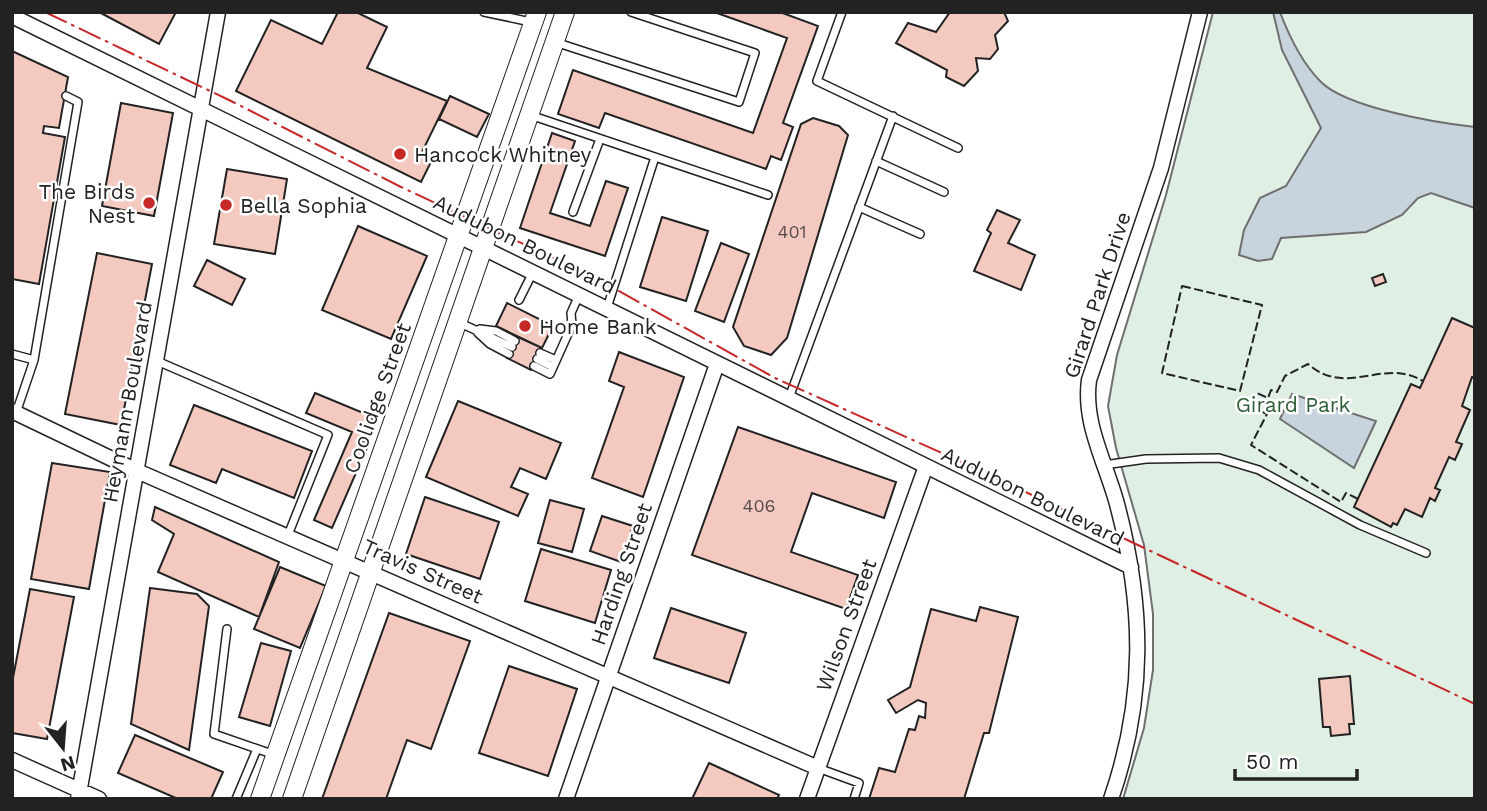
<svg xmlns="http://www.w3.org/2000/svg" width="1487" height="811" font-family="'Work Sans',sans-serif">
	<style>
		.green { fill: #e0efe3; stroke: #6f6f6f; stroke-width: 2 }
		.water { fill: #c7d3dd; stroke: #6f6f6f; stroke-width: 2 }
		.building { fill: #f3c9c0; stroke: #222; stroke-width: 2 }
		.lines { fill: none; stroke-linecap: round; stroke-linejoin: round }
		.service-casing { stroke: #222; stroke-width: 10 }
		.minor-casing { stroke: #222; stroke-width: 17 }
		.tertiary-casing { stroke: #222; stroke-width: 20 }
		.service { stroke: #fff; stroke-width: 7 }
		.minor { stroke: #fff; stroke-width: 14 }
		.tertiary { stroke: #fff; stroke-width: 18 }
		.fence { stroke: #222; stroke-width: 2; stroke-dasharray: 9 3.5; stroke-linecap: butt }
		.power { stroke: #c62828; stroke-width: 2; stroke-dasharray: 24 5 3.5 5; stroke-linecap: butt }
		.poi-dot { fill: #c62828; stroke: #fff; stroke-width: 2.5 }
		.labels { text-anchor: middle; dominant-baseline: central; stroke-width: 5; stroke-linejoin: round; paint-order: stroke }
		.number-label { font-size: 18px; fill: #564c4a }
		.poi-label { font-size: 21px; fill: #222; stroke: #fff; text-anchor: start }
		.street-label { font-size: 21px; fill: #222; stroke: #fff }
		.park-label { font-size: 21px; fill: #2f5e38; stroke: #fff }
	</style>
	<rect width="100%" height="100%" fill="#fff"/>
	<path class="green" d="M 1213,12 L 1475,12 L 1475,799 L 1123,799 L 1144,728 L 1153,670 L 1153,614 L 1144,545 L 1116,448 L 1108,406 L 1117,355 L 1166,195 Z"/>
	<path class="water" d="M 1273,12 L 1280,12 C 1289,36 1302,63 1321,82 C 1347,108 1438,123 1475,127 L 1475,208 L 1431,193 L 1418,198 L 1402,215 L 1366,232 L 1281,238 L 1272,259 L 1258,261 L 1239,255 L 1244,230 L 1260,198 L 1286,186 L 1321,128 L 1282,50 Z
		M 1292,394 L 1376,421 L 1354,468 L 1280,419 Z"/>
	<path class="building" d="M 99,12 L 176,12 L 159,44 Z
		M 338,12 L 356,12 L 387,27 L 367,68 L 447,101 L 421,154 L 432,160 L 421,182 L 236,91 L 271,20 L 322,44 Z
		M 714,12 L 780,12 L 818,26 L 783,123 L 793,127 L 781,160 L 771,156 L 766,169 L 605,113 L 599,128 L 558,114 L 573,70 L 753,133 L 787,38 Z
		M 950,12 L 1004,12 L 1008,21 L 995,35 L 998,49 L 990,59 L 976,58 L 978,71 L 964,86 L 946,77 L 947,70 L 896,43 L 908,23 L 936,32 Z
		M 12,51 L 68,77 L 59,128 L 44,126 L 43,133 L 65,137 L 39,284 L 12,279 Z
		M 450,96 L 489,114 L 477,137 L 439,119 Z
		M 121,103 L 173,113 L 154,216 L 102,206 Z
		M 813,118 L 839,126 L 848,135 L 787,338 L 771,355 L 744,346 L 733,327 L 801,124 Z
		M 552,133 L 575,141 L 550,213 L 590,226 L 606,181 L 628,188 L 605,256 L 520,228 Z
		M 227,169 L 287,179 L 275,254 L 214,244 Z
		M 997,210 L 1020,220 L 1008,243 L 1035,255 L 1021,290 L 974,271 L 991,233 L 987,230 Z
		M 662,217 L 708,231 L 686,301 L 640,287 Z
		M 358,226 L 427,256 L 391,339 L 322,310 Z
		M 721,243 L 749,254 L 724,322 L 695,311 Z
		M 97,253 L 152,264 L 121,425 L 65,414 Z
		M 207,260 L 245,279 L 232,305 L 194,286 Z
		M 1383,274 L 1386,282 L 1375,286 L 1372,278 Z
		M 507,303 L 553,326 L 542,348 L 496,326 Z
		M 1452,318 L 1475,328 L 1475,378 L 1472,377 L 1462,406 L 1470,410 L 1456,442 L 1462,444 L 1455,460 L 1449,457 L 1435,488 L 1440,490 L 1435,501 L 1430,498 L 1422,517 L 1405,509 L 1397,525 L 1393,523 L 1391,527 L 1354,507 L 1411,384 L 1420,388 Z
		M 518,337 L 542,348 L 531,370 L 507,358 Z
		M 619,352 L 684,377 L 643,497 L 592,478 L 624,387 L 609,381 Z
		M 315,393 L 373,417 L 363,441 L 369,443 L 332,528 L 314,520 L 352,432 L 306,413 Z
		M 458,401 L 561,443 L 546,479 L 520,468 L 511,487 L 528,494 L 518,516 L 426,477 Z
		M 194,405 L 312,451 L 294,498 L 222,469 L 216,483 L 170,465 Z
		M 738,427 L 896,482 L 884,518 L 812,493 L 791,552 L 858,575 L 846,609 L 692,555 Z
		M 52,463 L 110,472 L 89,589 L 31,579 Z
		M 425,497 L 499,522 L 480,579 L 406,554 Z
		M 550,500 L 584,509 L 572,552 L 538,543 Z
		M 155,507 L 279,562 L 259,617 L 158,572 L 174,534 L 152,520 Z
		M 602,516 L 633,526 L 621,562 L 590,551 Z
		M 541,549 L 611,570 L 595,623 L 525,601 Z
		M 280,567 L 326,586 L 300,648 L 254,629 Z
		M 150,588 L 197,594 L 209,606 L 189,750 L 131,724 Z
		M 30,589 L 74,597 L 47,739 L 12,733 L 12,683 Z
		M 980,607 L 1018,617 L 989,733 L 984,733 L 964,799 L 869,799 L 879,768 L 895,772 L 909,729 L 915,730 L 919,716 L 925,718 L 926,703 L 918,700 L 896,713 L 888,700 L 910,687 L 931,609 L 976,621 Z
		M 671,608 L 746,633 L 729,683 L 654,658 Z
		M 389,613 L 470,641 L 431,749 L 407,740 L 386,799 L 322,799 Z
		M 261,643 L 291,651 L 270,726 L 239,717 Z
		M 509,666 L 577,689 L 548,776 L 479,753 Z
		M 1350,676 L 1354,724 L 1349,724 L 1350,734 L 1331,736 L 1330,727 L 1323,727 L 1319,679 Z
		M 135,735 L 223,772 L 211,799 L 178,799 L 118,773 Z
		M 709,763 L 779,795 L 777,799 L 692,799 Z"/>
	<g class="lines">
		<g class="service-casing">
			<path id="service" d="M 484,12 L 531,22
				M 842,12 L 817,81 L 958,148
				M 555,42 L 739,102 L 755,53 L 631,12
				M 530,115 L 768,195
				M 876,161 L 944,192
				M 859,207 L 920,234
				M 573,212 L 600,139
				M 519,300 L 533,272
				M 607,308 L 655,157
				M 458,322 L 512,347
				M 480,329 L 496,331 L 515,341
				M 478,333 L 490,344 L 509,354
				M 540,353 L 556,360
				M 12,354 L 34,360
				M 537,359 L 553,367
				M 157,361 L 328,435 L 288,535
				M 534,366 L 550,374 L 572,325 L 571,313 L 579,295
				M 789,398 L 893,116
				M 16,413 L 34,360 L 78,102 L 66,96
				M 1104,465 L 1146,459 L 1219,458 L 1259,470 L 1360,525 L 1426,553
				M 227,629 L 214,734 L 275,755
				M 818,768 L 859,783 L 854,799
				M 236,799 L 257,749"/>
		</g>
		<g class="minor-casing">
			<path id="minor" d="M 12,16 L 1131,567
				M 12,411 L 137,471 L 818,768
				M 12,760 L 99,799
				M 78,799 L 218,12
				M 566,799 L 717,364
				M 807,799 L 926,466
				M 1111,799 C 1146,698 1144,606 1117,504 C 1106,463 1083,424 1089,380 L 1161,168 L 1200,12"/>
		</g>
		<g class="tertiary-casing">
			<path id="tertiary" d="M 260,799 L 537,12
				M 292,799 L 565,12"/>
		</g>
		<use href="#service" class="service"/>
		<use href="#minor" class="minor"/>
		<use href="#tertiary" class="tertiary"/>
		<path class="fence" d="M 1182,286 L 1262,305 L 1240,391 L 1162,373 Z
			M 1358,499 L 1346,493 L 1341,502 L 1251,445 L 1267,414 L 1250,407 L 1257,393 L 1268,398 L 1271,390 L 1277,392 L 1285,376 L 1308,364 C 1347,398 1383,357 1423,381"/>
		<path class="power" d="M 45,12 L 231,101 L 401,187 L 592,276 L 775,378 L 964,463 L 1475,704"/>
	</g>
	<g class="poi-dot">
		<circle cx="400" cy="154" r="7"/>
		<circle cx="149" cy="203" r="7"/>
		<circle cx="226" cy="205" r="7"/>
		<circle cx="525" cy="326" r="7"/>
	</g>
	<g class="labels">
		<g class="number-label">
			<text x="792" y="231">401</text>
			<text x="759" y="505">406</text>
		</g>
		<g class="poi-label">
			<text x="414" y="154">Hancock Whitney</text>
			<text x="135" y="191" text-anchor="end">The Birds<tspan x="135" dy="24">Nest</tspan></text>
			<text x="240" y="205">Bella Sophia</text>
			<text x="539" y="326">Home Bank</text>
		</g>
		<g class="street-label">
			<text transform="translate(525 244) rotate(26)">Audubon Boulevard</text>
			<text transform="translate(1097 295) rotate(-72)">Girard Park Drive</text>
			<text transform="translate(377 398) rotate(-70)">Coolidge Street</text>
			<text transform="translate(127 402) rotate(-80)">Heymann Boulevard</text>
			<text transform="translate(1033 496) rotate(26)">Audubon Boulevard</text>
			<text transform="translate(423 571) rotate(24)">Travis Street</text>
			<text transform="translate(621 574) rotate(-71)">Harding Street</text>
			<text transform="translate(846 625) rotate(-70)">Wilson Street</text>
		</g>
		<g class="park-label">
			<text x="1293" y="404">Girard Park</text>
		</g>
	</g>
	<rect width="1487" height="811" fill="none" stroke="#222222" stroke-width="28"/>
	<g transform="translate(63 748) rotate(163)" stroke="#ffffff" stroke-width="5" paint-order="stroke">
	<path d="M0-5L12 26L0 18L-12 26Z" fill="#222222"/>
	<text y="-10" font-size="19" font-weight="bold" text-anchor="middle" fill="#222222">N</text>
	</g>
	<path d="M1235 769v10h122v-10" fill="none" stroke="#222222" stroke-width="3.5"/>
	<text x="1246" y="769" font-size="21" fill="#222222" stroke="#ffffff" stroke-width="5" paint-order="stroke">50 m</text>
</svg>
